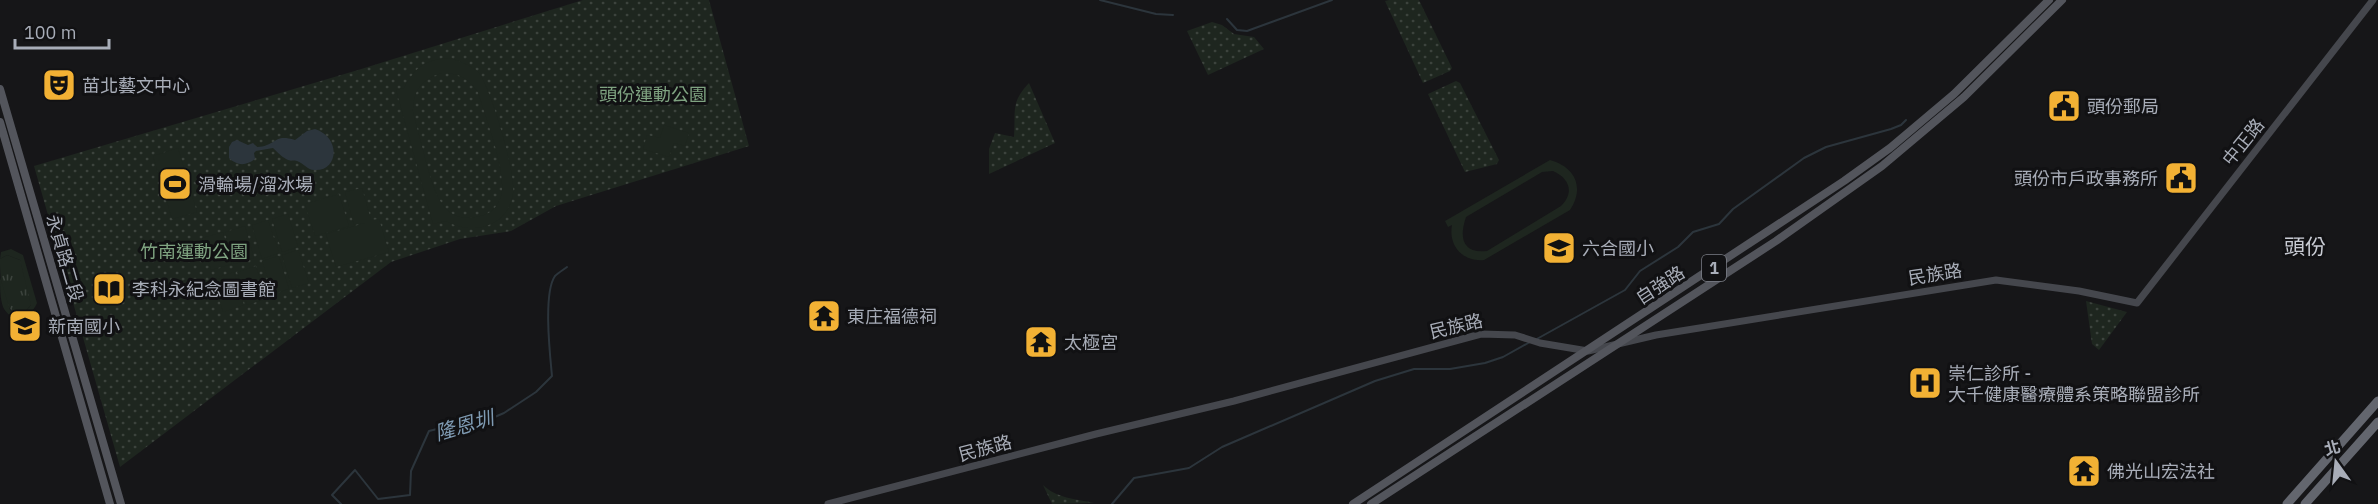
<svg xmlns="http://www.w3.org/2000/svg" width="2378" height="504" font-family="'IBM Plex Sans','Noto Sans TC',sans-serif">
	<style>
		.grass { fill: url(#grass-tufts) }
		.park { fill: url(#park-dots) }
		.garden { fill: #1e261f; fill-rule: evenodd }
		.water { fill: #2c353c }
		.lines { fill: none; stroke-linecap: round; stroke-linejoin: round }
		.stream { stroke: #2c353c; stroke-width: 2 }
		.secondary { stroke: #45474d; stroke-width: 7 }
		.primary { stroke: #53555c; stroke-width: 8 }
		.motorway { stroke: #63666e; stroke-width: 9 }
		.labels { text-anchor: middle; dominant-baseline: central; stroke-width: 6; stroke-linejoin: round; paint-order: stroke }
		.shield { fill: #111113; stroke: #7b7e86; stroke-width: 1.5 }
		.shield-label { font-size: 16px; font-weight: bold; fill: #a8adb8 }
		.poi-label { font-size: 18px; fill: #a8adb8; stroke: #111113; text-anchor: start }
		.park-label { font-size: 18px; fill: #7fa381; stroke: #111113 }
		.street-label { font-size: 18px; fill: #a8adb8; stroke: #111113 }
		.water-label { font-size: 20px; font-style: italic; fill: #7f9bb3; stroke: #111113 }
		.quarter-label { font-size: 21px; fill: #c9ccd4; stroke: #111113 }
	</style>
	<defs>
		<pattern id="grass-tufts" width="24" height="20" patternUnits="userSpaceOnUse" patternTransform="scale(1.5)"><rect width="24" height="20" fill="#1e261f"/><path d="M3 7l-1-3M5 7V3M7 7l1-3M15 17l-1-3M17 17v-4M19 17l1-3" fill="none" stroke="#3c433d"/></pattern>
		<pattern id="park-dots" width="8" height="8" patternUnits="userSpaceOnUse" patternTransform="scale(1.5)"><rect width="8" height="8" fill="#1e261f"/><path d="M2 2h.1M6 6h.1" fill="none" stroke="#3c433d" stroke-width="1.8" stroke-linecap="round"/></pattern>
	</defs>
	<rect width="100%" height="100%" fill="#161618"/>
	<path class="grass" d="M 7,255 L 20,260 L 31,299 L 31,305 L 24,313 L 14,313 C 1,302 0,274 0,259 Z"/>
	<path class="park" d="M 583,0 L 709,0 L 749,146 L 556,206 L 511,231 L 460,239 L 391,262 L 120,467 L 34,166 L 358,70 Z
		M 1389,0 L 1419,0 L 1452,68 L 1450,71 L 1423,83 L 1385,1 Z
		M 1212,22 L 1222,25 L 1234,34 L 1254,37 L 1264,49 L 1208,75 L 1187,31 Z
		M 1456,81 L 1460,83 L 1499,160 L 1497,164 L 1465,172 L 1428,94 Z
		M 1029,83 L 1055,143 L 989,174 L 989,149 L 995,133 L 1014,137 C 1016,111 1010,103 1029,83 Z
		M 2086,301 L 2127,312 L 2099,350 L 2092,344 Z
		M 1043,485 C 1056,498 1076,499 1094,503 L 1052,504 Z"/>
	<path class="garden" d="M 451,58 C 460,62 472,65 479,73 C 491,89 516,173 513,193 C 509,227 472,236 446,221 L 433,224 L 396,90 L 404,88 C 416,66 426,59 451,58 ZM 442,73 C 459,73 468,78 478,92 C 486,119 504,164 502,191 C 501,201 494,212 484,215 C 442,228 435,192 426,162 C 422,145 417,129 413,112 C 413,91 421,79 442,73 Z
		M 664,125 L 689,133 L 685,146 L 674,143 L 669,157 L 643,149 L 647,135 L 660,138 Z
		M 178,148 L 197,212 L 172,219 L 153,156 Z
		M 1550,160 C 1575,167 1585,187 1570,210 L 1484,260 C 1463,262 1448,246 1452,225 L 1448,227 L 1445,221 ZM 1553,171 C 1569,178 1575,192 1561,206 L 1487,251 C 1462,254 1459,237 1466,217 L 1542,172 Z
		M 362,188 L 371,220 L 379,219 L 389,252 L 336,267 L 326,234 L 365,223 L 354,225 L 345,192 Z
		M 339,194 L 349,226 L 315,236 L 305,204 Z
		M 288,214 L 298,247 L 282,252 L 272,219 Z
		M 268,220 L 279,253 L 262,259 L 252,225 Z
		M 245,226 L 254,258 L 234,264 L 225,232 Z
		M 223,232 L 232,264 L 211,270 L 202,238 Z
		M 11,249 L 23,255 L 37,303 C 31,318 12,325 3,307 C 0,298 0,287 0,277 L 10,310 L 19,314 L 24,313 L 31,305 L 20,260 L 7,255 L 0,259 L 1,252 Z
		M 298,250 L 309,283 L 292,288 L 282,255 Z
		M 279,256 L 289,289 L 273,294 L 262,261 Z
		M 256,266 L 266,299 L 247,305 L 237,272 Z
		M 234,272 L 244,305 L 223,312 L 213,279 Z"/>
	<path class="water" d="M 315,129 C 342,138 338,172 314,170 C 308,170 303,163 297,161 C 294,160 291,161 288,160 C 283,158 277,152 273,148 L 256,151 L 254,153 L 255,159 C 246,166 237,166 229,158 L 229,147 L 232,142 L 237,140 L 248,145 L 253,143 L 257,147 C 277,146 273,133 295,140 L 307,131 Z"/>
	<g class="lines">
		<path class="stream" d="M 1100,0 L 1156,14 L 1173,15
			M 1227,19 L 1237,30 L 1247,31 L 1332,0
			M 1535,340 L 1625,290 L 1640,271 L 1678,247 L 1693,232 L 1719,224 L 1733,209 L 1804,158 L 1826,147 L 1891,129 L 1901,125 L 1906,120
			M 341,504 L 332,495 L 355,470 L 378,499 L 410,495 L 411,471 L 429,431 L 449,426 L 476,425 L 504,413 L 536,392 L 552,376 C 550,355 543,293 555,276 C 558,273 563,270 567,267
			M 1112,504 L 1134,478 L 1189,468 L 1222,447 L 1375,381 L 1414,369 L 1450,369 L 1485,363 L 1503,357 L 1530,342"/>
		<path class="secondary" d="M 828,504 L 1096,434 L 1234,401 L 1481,334 L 1515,335 L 1540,343 L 1588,351 L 1656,335 L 1996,280 L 2079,291 L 2137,303 L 2373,0"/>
		<path class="primary" d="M 0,89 L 121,504
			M 0,122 L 110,504
			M 1353,504 L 1844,181 L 1890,148 L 1954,94 L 2049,0
			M 1371,504 L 1776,241 L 1882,166 L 1964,97 L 2062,0"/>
		<path class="motorway" d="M 2287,504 L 2378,401
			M 2305,504 L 2378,422"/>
	</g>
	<defs>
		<g id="theatre-square" transform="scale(1.725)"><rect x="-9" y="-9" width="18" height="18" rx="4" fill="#f2b134" stroke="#111113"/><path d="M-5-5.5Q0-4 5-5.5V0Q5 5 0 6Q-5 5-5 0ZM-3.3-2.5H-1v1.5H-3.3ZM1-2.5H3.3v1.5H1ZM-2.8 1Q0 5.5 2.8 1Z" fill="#111"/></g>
		<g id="civic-square" transform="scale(1.725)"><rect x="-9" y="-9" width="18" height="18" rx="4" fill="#f2b134" stroke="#111113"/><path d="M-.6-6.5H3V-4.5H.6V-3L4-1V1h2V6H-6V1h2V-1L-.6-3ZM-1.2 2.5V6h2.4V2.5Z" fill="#111"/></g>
		<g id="stadium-square" transform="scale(1.725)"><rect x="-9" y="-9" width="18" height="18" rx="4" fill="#f2b134" stroke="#111113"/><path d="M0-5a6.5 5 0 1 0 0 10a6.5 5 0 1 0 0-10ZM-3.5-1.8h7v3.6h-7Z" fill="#111"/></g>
		<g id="school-square" transform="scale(1.725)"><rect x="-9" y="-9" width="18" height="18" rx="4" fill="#f2b134" stroke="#111113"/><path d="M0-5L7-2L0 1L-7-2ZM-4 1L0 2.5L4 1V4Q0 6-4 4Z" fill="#111"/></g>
		<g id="library-square" transform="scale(1.725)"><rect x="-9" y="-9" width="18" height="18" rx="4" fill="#f2b134" stroke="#111113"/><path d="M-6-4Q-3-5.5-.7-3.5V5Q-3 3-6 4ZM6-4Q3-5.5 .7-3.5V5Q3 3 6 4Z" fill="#111"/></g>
		<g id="temple-square" transform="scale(1.725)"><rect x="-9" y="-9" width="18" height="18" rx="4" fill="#f2b134" stroke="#111113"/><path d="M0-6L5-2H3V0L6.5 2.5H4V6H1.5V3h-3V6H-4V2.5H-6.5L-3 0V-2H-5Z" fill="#111"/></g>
		<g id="hospital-square" transform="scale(1.725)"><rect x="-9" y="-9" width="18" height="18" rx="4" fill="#f2b134" stroke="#111113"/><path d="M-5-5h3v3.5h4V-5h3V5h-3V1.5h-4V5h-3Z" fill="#111"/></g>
	</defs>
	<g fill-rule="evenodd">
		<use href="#theatre-square" x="59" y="85"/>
		<use href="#civic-square" x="2064" y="106"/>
		<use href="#civic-square" x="2181" y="178"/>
		<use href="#stadium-square" x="175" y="184"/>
		<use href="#school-square" x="1559" y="248"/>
		<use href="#library-square" x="109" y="289"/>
		<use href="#temple-square" x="824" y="316"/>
		<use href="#school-square" x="25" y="326"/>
		<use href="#temple-square" x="1041" y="342"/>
		<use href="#hospital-square" x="1925" y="383"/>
		<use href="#temple-square" x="2084" y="471"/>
	</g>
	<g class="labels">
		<rect class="shield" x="1702" y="255" width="24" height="26" rx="4.5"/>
		<g class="shield-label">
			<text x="1714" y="268">1</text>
		</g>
		<g class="poi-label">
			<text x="82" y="85">苗北藝文中心</text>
			<text x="2087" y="106">頭份郵局</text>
			<text x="2158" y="178" text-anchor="end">頭份市戶政事務所</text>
			<text x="198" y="184">滑輪場/溜冰場</text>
			<text x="1582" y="248">六合國小</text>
			<text x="132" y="289">李科永紀念圖書館</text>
			<text x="847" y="316">東庄福德祠</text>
			<text x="48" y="326">新南國小</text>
			<text x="1064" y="342">太極宮</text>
			<text x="1948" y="373">崇仁診所 -<tspan x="1948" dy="21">大千健康醫療體系策略聯盟診所</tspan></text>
			<text x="2107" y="471">佛光山宏法社</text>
		</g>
		<g class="park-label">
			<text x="653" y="94">頭份運動公園</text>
			<text x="194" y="251">竹南運動公園</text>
		</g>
		<g class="street-label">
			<text transform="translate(2243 142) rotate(-51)">中正路</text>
			<text transform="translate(65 258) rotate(74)">永貞路二段</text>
			<text transform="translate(1935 274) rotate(-9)">民族路</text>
			<text transform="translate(1660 285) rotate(-33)">自強路</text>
			<text transform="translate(1456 326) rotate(-13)">民族路</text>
			<text transform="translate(985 448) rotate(-15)">民族路</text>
		</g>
		<g class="water-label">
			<text transform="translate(464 425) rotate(-16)">隆恩圳</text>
		</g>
		<g class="quarter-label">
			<text x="2305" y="246">頭份</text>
		</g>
	</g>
	<g transform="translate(2336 462) rotate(345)" stroke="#111113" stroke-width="4.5" paint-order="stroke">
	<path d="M0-4.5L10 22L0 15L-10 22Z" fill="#a8adb8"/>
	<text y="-9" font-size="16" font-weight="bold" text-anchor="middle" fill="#a8adb8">北</text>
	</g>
	<path d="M15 39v9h94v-9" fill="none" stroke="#a8adb8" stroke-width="3"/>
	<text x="24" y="39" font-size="18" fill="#a8adb8" stroke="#111113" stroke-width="4.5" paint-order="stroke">100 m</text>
</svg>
